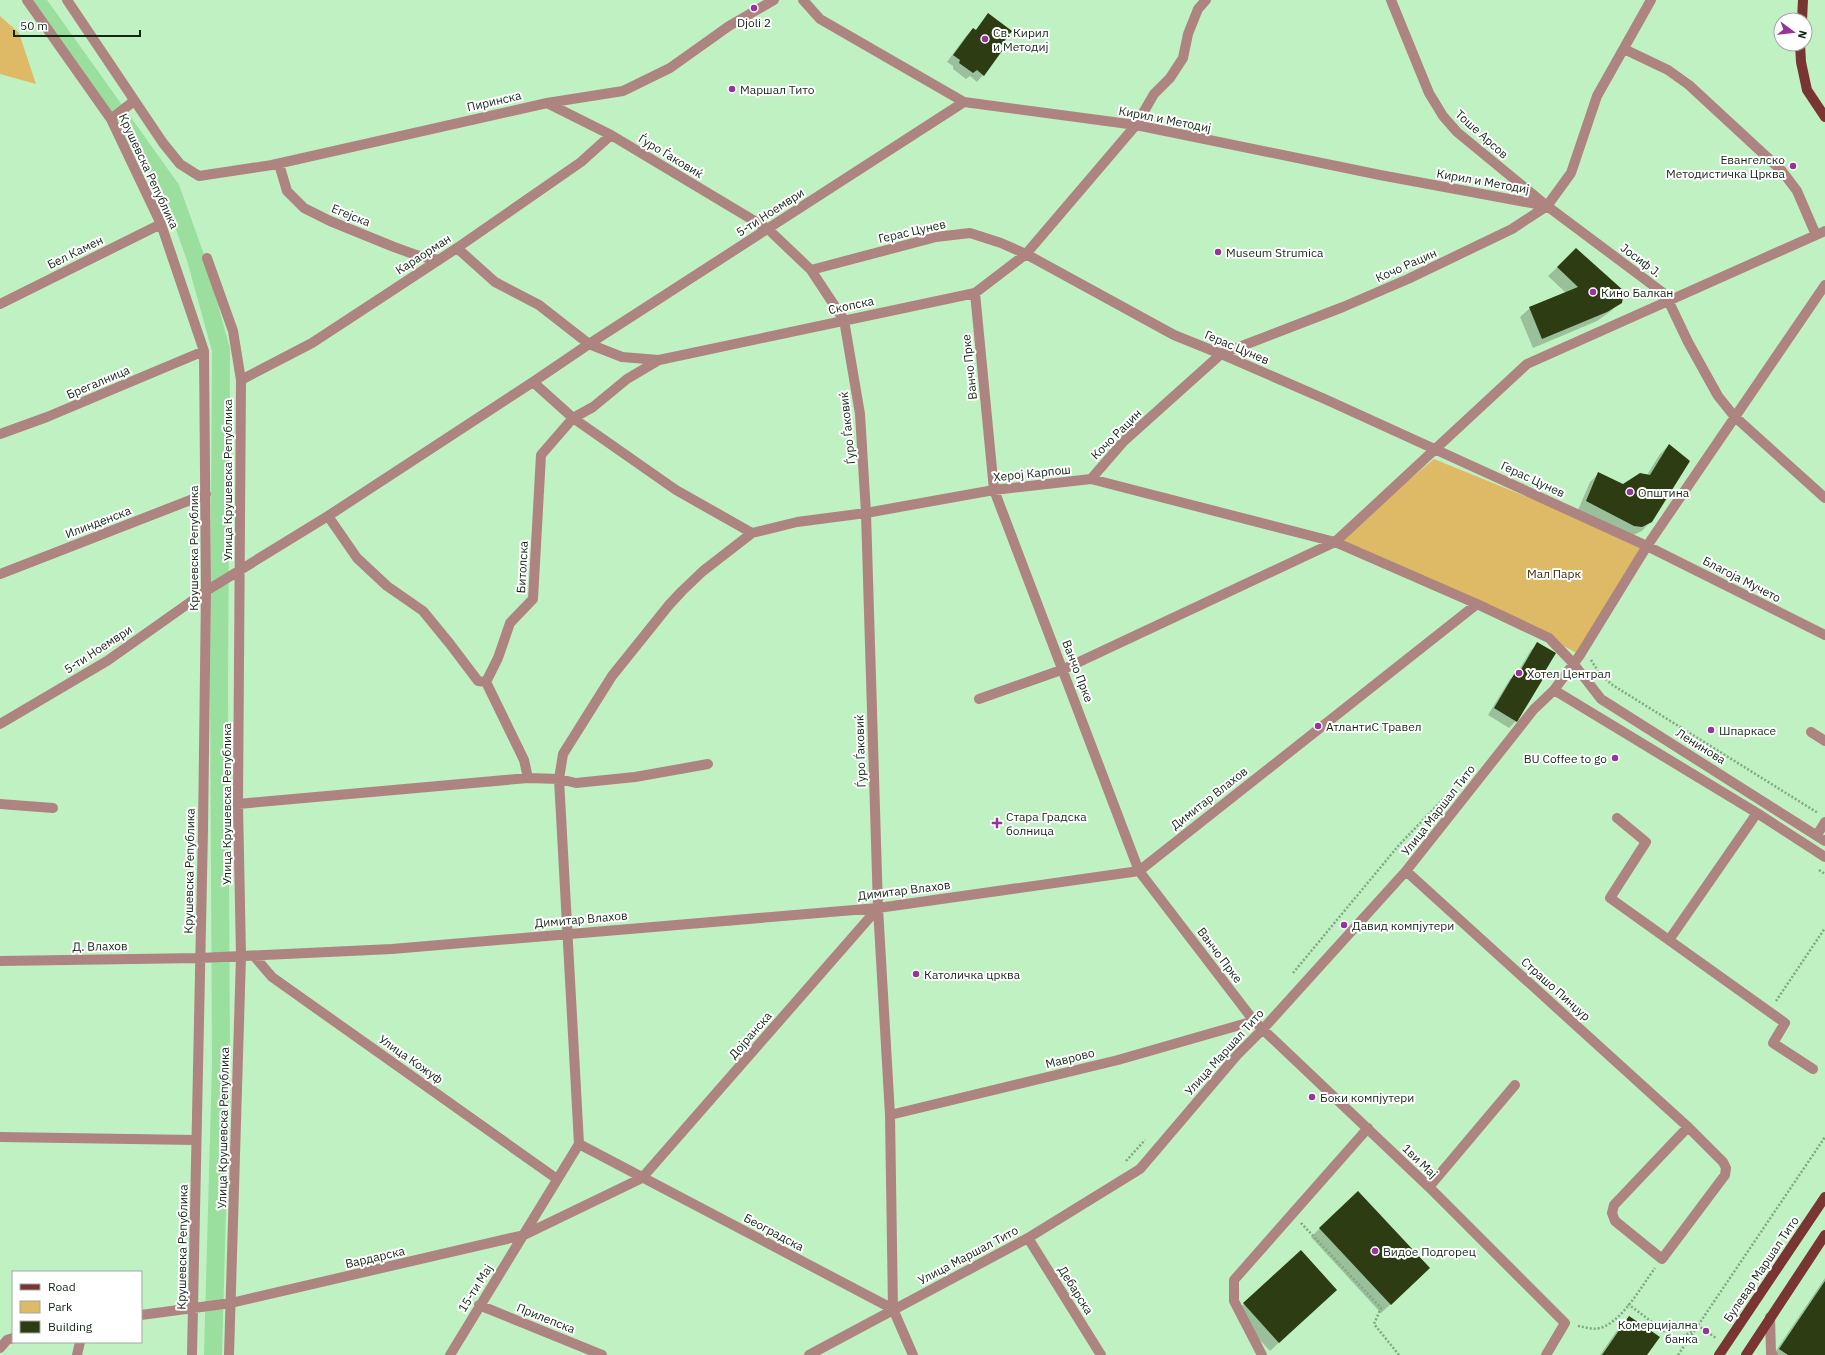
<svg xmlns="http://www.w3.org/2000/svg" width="1825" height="1355" font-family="'IBM Plex Sans',sans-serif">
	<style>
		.green { fill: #deb966 }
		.shadow { fill: #0003 }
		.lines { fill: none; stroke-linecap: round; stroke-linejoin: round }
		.canal { stroke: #9adf9e; stroke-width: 18 }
		.building { fill: #2d3c12 }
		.path { stroke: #81a783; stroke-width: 2.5; stroke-dasharray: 2 2; stroke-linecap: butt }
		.minor { stroke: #ad8480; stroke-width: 10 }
		.major { stroke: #793531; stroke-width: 10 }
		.poi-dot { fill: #97349b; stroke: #fff; stroke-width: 1.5 }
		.labels { text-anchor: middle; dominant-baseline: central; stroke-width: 4; stroke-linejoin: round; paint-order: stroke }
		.poi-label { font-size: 12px; fill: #132615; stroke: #fff; text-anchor: start }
		.street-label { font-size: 12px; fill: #132615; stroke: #fff }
		.park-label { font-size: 12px; fill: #3a2b04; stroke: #fff }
	</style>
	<rect width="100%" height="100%" fill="#c0f1c2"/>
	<path class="green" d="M 0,16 L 19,33 L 36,84 L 0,74 Z
		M 1434,459 L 1647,546 L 1580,655 L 1549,638 L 1335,542 Z"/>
	<path class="shadow" d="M 988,15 L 998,48 L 983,75 L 977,82 L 970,76 L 966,79 L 953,69 L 953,66 L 947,62 L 966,36 L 973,29 L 975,31 Z
		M 1576,250 L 1621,302 L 1611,311 L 1597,321 L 1533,348 L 1520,317 L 1530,308 L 1566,293 L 1548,276 Z
		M 1669,445 L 1651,521 L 1642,531 L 1633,535 L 1578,510 L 1590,482 L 1599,473 L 1623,485 L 1647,475 L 1660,454 Z
		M 1538,644 L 1516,721 L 1509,728 L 1488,715 L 1510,679 L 1517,673 L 1531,650 Z
		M 1320,1228 L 1420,1277 L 1381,1313 L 1311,1237 Z
		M 1825,1278 L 1825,1355 L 1773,1355 Z
		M 1327,1298 L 1270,1351 L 1235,1313 L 1244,1304 Z
		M 1629,1317 L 1646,1355 L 1600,1355 L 1620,1326 Z"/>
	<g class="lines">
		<path class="canal" d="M 36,0 L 171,189 L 196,259 L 221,350 L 219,687 L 221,1064 L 213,1355"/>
	</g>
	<path class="building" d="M 988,13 L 1012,31 L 999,48 L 1002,51 L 984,76 L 977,70 L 973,73 L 959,63 L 960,60 L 953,55 L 973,28 L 976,30 Z
		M 1576,248 L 1624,291 L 1622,303 L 1607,312 L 1542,339 L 1529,307 L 1578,287 L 1557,267 Z
		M 1669,444 L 1690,461 L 1652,522 L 1642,527 L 1634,526 L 1586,501 L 1598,472 L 1623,484 L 1640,473 L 1650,475 Z
		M 1537,642 L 1556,653 L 1544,673 L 1546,674 L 1517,722 L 1494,708 L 1516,671 L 1519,673 Z
		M 1358,1191 L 1430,1268 L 1391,1305 L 1319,1228 Z
		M 1301,1250 L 1337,1290 L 1279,1343 L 1243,1303 Z
		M 1825,1281 L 1825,1355 L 1788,1355 L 1779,1349 Z
		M 1629,1316 L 1660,1337 L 1647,1355 L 1602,1355 Z"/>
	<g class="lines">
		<path class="path" d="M 1591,660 L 1598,671 L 1611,684 L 1818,813
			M 1819,870 L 1825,874
			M 1293,973 L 1399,845 L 1447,795
			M 1776,1001 L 1825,928
			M 1126,1161 L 1145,1140
			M 1301,1223 L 1381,1308 L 1374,1324 L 1399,1355
			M 1628,1304 L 1676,1340 L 1700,1327 L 1716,1338
			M 1578,1326 C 1585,1327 1592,1330 1600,1328 C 1622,1322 1641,1287 1655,1268
			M 1678,1355 L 1825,1137"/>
		<path class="minor" d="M 27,0 L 111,119 L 161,224 L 204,351 L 206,591 L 203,830 L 192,1355
			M 67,0 L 163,143 L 180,164 L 199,176 L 272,165 L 547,103 L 623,91 L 670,68 L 729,26 L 774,0
			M 803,0 L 820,19 L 964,102 L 1136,125 L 1380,175 L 1547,206
			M 1391,0 L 1429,93 L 1443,116 L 1457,132 L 1547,206 L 1662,292 L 1668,300 L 1688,342 L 1718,396 L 1734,416 L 1825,498
			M 1624,49 L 1668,70 L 1689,85 L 1782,171 L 1797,191 L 1816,235
			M 547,103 L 611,135 L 768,229 L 811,270 L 844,320 L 860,414 L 866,513 L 878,908 L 890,1115 L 893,1309 L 913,1355
			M 111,119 L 134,101
			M 279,164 L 287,191 L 304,208 L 330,221 L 394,247 L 416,255 L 438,260
			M 457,248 L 495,282 L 539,305 L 589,344 L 622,357 L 659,360
			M 207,258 L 233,331 L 241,380 L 238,804 L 241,956 L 229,1355
			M 811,270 L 936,237 L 970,233 L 1001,243 L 1026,254 L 1174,335 L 1221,354 L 1327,400 L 1647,546 L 1825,635
			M 975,293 L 994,490 L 1139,871 L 1254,1021 L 1429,1187 L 1565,1323 L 1546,1355
			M 0,304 L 161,224
			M 241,380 L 312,343 L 457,248 L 581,162 L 611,135
			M 533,382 L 573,418 L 593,407 L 627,379 L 659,360 L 975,293 L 1026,254 L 1136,125 L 1154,94 L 1170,78 L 1183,58 L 1188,34 L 1198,9 L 1206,0
			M 0,434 L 47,417 L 204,351
			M 1091,479 L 1124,441 L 1221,354 L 1343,307 L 1408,279 L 1512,229 L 1547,206 L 1571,173 L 1597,96 L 1651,0
			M 328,516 L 357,558 L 387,586 L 423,611 L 450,644 L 478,681 L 486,682
			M 0,574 L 206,494
			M 1554,690 L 1757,813 L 1825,857
			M 979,699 L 1064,669 L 1335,542 L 1527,364 L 1825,231
			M 0,724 L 107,661 L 206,591 L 328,516 L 533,382 L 589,344 L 964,102
			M 1811,732 L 1825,741
			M 528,778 L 524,760 L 486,682 L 498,658 L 510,623 L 533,599 L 541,455 L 573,418 L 676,490 L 752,533
			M 0,804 L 53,808
			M 238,804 L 528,778 L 559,779 L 576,783 L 635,777 L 708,764
			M 1617,818 L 1646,842 L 1610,898 L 1785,1023 L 1773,1043 L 1813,1069
			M 1817,835 L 1825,822
			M 1406,871 L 1688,1127 L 1723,1162 L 1726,1168 L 1725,1175 L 1662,1259 L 1615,1221 L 1612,1213 L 1614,1205 L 1688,1127
			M 1669,940 L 1757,813
			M 254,956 L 272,977 L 557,1179
			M 0,961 L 200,958 L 392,949 L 878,908 L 1139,871 L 1477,604
			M 890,1115 L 1118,1060 L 1254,1021
			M 0,1137 L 196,1140
			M 579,1144 L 559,779 L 563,754 L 612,676 L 669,605 L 682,591 L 703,571 L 752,533 L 797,522 L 866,513 L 994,490 L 1091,479 L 1335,542 L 1477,604 L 1549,638 L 1573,663 L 1601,699 L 1825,841
			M 1429,1187 L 1515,1085
			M 1028,1238 L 1101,1355
			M 479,1305 L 602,1355
			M 141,1315 L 231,1303 L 524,1235 L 642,1178 L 878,908
			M 1770,1317 L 1771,1353 L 1773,1355
			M 0,1348 L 7,1340 L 13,1338
			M 77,1355 L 80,1342
			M 450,1355 L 579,1144 L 893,1309
			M 809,1355 L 1028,1238 L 1140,1169 L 1237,1055 L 1263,1029 L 1406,871 L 1534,709 L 1554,690 L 1580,655 L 1647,546 L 1825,285
			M 1262,1355 L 1234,1301 L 1234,1280 L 1368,1128"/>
		<path class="major" d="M 1802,20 L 1803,0
			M 1800,44 L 1801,62 L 1807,90 L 1825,117
			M 1719,1355 L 1825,1197
			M 1746,1355 L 1825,1235"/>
	</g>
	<g class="poi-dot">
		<circle cx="754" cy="8" r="4"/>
		<circle cx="985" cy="39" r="4"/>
		<circle cx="732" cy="89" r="4"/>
		<circle cx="1793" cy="166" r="4"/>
		<circle cx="1218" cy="252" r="4"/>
		<circle cx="1593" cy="292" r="4"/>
		<circle cx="1630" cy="492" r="4"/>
		<circle cx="1519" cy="673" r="4"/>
		<circle cx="1318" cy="726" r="4"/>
		<circle cx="1711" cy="730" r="4"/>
		<circle cx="1615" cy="758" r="4"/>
		<path d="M995 817h4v4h4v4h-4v4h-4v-4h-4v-4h4z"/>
		<circle cx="1344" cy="925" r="4"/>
		<circle cx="916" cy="974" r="4"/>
		<circle cx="1312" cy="1097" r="4"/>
		<circle cx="1375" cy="1251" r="4"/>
		<circle cx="1706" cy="1331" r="4"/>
	</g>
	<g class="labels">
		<g class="poi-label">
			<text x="754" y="22" text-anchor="middle">Djoli 2</text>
			<text x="993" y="32">Св. Кирил<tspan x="993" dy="14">и Методиј</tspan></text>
			<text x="740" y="89">Маршал Тито</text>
			<text x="1785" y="159" text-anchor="end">Евангелско<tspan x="1785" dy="14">Методистичка Црква</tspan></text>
			<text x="1226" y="252">Museum Strumica</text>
			<text x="1601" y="292">Кино Балкан</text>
			<text x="1638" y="492">Општина</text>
			<text x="1527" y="673">Хотел Централ</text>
			<text x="1326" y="726">АтлантиС Травел</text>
			<text x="1719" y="730">Шпаркасе</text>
			<text x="1607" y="758" text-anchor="end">BU Coffee to go</text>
			<text x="1006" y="816">Стара Градска<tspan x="1006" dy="14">болница</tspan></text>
			<text x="1352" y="925">Давид компјутери</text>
			<text x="924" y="974">Католичка црква</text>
			<text x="1320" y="1097">Боки компјутери</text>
			<text x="1383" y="1251">Видое Подгорец</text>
			<text x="1698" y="1324" text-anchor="end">Комерцијална<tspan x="1698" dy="14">банка</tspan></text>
		</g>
		<g class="street-label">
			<text transform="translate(494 101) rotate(-13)">Пиринска</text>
			<text transform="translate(1165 119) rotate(11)">Кирил и Методиј</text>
			<text transform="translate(1482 134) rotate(42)">Тоше Арсов</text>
			<text transform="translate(671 156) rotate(31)">Ѓуро Ѓаковиќ</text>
			<text transform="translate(149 171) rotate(65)">Крушевска Република</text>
			<text transform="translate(1483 181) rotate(10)">Кирил и Методиј</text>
			<text transform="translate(770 212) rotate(-33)">5-ти Ноември</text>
			<text transform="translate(351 215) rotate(22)">Егејска</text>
			<text transform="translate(912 231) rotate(-13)">Герас Цунев</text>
			<text transform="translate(75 252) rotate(-26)">Бел Камен</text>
			<text transform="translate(423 254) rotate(-33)">Караорман</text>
			<text transform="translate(1641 260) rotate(37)">Јосиф Ј.</text>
			<text transform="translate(1406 265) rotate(-24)">Кочо Рацин</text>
			<text transform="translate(851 305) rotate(-12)">Скопска</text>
			<text transform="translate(1237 347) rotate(23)">Герас Цунев</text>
			<text transform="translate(969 367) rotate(-96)">Ванчо Прке</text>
			<text transform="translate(98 382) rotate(-23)">Брегалница</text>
			<text transform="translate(847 428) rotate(-96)">Ѓуро Ѓаковиќ</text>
			<text transform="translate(1116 434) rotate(-45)">Кочо Рацин</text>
			<text transform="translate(1032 473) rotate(-6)">Херој Карпош</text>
			<text transform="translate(1533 479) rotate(25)">Герас Цунев</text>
			<text transform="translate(227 480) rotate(-90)">Улица Крушевска Република</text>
			<text transform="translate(98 522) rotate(-21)">Илинденска</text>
			<text transform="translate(193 548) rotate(-90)">Крушевска Република</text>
			<text transform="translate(522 567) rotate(-87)">Битолска</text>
			<text transform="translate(1742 579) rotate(27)">Благоја Мучето</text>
			<text transform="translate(98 649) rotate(-33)">5-ти Ноември</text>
			<text transform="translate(1078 671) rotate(69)">Ванчо Прке</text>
			<text transform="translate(1701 746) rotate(32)">Ленинова</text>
			<text transform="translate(860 751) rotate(-92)">Ѓуро Ѓаковиќ</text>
			<text transform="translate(1209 798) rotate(-38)">Димитар Влахов</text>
			<text transform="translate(226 804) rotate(-90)">Улица Крушевска Република</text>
			<text transform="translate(1438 810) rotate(-52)">Улица Маршал Тито</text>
			<text transform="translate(189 871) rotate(-89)">Крушевска Република</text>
			<text transform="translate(904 890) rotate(-7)">Димитар Влахов</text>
			<text transform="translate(581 919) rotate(-5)">Димитар Влахов</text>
			<text transform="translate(100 946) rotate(-1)">Д. Влахов</text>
			<text transform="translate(1220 955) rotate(53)">Ванчо Прке</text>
			<text transform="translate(1556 989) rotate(42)">Страшо Пинџур</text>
			<text transform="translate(750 1035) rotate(-49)">Дојранска</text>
			<text transform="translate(1224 1052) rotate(-48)">Улица Маршал Тито</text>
			<text transform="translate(1070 1058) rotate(-14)">Маврово</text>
			<text transform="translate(411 1059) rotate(35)">Улица Кожуф</text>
			<text transform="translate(223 1128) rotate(-89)">Улица Крушевска Република</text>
			<text transform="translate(1420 1161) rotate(44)">1ви Мај</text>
			<text transform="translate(774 1232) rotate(28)">Београдска</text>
			<text transform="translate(182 1247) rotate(-89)">Крушевска Република</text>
			<text transform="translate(968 1255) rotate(-28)">Улица Маршал Тито</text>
			<text transform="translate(375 1257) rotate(-13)">Вардарска</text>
			<text transform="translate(1761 1269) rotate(-56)">Булевар Маршал Тито</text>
			<text transform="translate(475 1288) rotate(-58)">15-ти Мај</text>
			<text transform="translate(1076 1290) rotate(58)">Дебарска</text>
			<text transform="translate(546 1318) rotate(22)">Прилепска</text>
		</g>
		<g class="park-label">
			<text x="1554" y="573">Мал Парк</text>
		</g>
	</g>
	<rect x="12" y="1271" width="130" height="72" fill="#ffffff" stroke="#a1a8a1"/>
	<rect x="20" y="1284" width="20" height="6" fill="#793531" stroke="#a1a8a1"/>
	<text x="48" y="1291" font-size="12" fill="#132615">Road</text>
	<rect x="20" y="1301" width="20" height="12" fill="#deb966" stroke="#a1a8a1"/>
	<text x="48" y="1311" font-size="12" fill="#132615">Park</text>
	<rect x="20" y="1321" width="20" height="12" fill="#2d3c12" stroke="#a1a8a1"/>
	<text x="48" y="1331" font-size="12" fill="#132615">Building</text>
	<g transform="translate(1793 32) rotate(105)"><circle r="19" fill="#ffffff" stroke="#a1a8a1"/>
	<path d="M0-3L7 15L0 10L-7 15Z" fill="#97349b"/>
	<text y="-6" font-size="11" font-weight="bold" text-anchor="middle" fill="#132615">N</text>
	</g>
	<path d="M14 30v6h126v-6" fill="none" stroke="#132615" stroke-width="2"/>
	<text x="20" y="30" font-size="12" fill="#132615" stroke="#ffffff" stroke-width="3" paint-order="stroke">50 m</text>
</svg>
